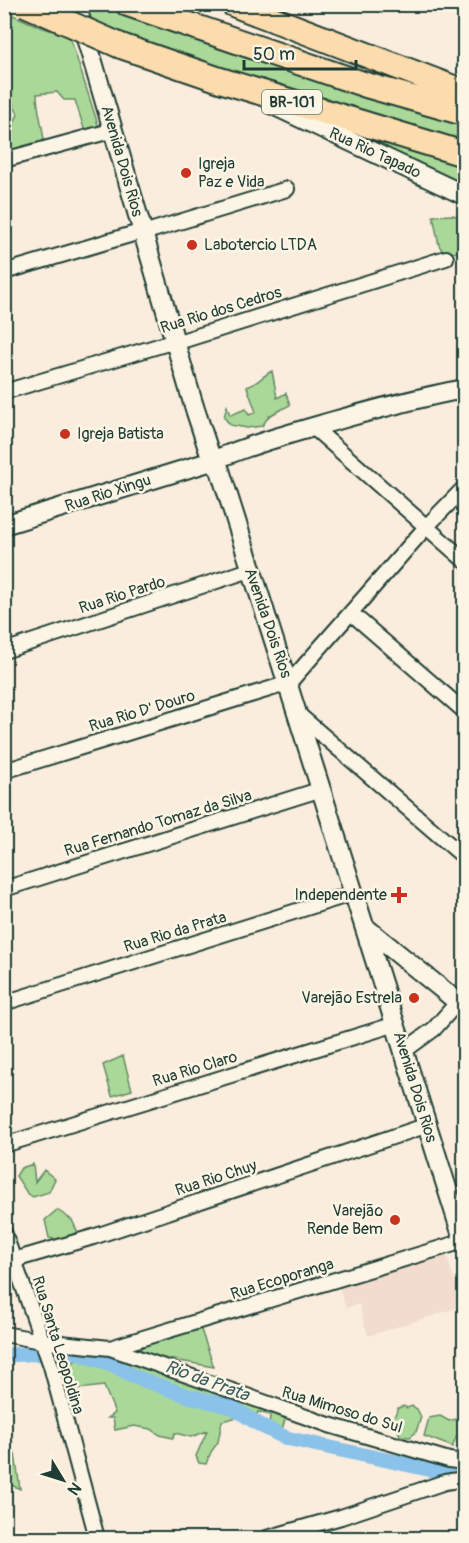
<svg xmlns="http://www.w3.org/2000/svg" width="469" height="1543" font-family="Pangolin,sans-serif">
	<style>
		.built { fill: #f1dccd }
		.green { fill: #aad898; stroke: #648a66; stroke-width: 1.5 }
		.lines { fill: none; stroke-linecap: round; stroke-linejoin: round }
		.canal { stroke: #8ac2e9; stroke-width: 15 }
		.street-casing { stroke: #1f3d34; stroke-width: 18 }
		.secondary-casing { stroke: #1f3d34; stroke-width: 22 }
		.highway-casing { stroke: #1f3d34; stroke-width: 28 }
		.street { stroke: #fcf5e5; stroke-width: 14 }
		.secondary { stroke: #fcf5e5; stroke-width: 18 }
		.highway { stroke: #fcdcac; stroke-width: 24 }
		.highway-bridge-casing { stroke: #1f3d34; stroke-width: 28; stroke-linecap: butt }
		.highway-bridge { stroke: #fcdcac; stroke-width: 24 }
		.poi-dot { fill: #c8321e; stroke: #fcf5e5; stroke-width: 2 }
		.labels { text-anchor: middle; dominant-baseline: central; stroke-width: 5; stroke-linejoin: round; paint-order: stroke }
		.shield { fill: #fcf5e5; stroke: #617469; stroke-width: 1.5 }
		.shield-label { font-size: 15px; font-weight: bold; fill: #1f3d34 }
		.street-label { font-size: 16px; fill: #1f3d34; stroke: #fcf5e5 }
		.poi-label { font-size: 16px; fill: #1f3d34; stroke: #fcf5e5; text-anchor: start }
		.water-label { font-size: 18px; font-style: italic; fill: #3a5e61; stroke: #fcf5e5 }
	</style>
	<rect width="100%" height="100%" fill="#fbeddd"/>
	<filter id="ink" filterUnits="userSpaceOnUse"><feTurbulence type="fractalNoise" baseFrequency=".0167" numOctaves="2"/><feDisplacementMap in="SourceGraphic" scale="12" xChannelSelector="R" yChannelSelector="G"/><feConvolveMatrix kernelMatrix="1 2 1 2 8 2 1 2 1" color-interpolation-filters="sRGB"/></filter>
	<g filter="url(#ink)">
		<path class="built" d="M 445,1251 L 463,1306 L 368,1336 L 359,1304 L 346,1308 L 338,1284 Z"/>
		<path class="green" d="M 85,5 L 97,5 L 464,125 L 464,146 L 94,28 Z
			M 4,11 L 38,26 L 70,37 L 99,128 L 86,135 L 75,100 L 64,100 L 57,92 L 37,94 C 37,111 43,125 44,142 L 11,155 L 11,130 L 18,114 L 11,100 L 9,74 L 5,73 Z
			M 359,136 L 464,166 L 464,187 Z
			M 453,215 L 464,219 L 464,253 L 443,252 L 439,245 L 433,216 Z
			M 272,371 L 277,398 L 286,393 L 290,405 L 269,416 L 262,426 L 247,428 L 230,425 L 224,417 L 227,406 L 230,415 L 246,409 L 249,415 L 256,412 L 247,387 C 257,384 262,376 272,371 Z
			M 123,1056 L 132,1090 L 112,1096 L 103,1065 Z
			M 33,1164 L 35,1182 L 44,1170 L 55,1179 L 49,1192 L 33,1197 L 27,1193 L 16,1176 L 21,1168 Z
			M 57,1210 L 72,1220 L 78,1233 L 70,1243 L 49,1238 L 45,1220 Z
			M 200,1327 L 214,1367 L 140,1354 L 141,1347 Z
			M 86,1350 L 101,1351 L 229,1393 L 232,1400 L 236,1402 L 239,1397 L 286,1416 L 282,1430 L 269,1426 L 270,1415 L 258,1412 L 252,1425 L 238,1417 L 222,1421 L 218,1442 L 211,1452 L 206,1464 L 199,1463 L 196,1456 L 207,1431 L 191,1437 L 175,1433 L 173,1438 L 160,1435 L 151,1429 L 134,1426 L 115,1430 L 113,1418 L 108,1418 L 115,1413 L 104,1386 L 78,1389 L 76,1380 L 65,1385 L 56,1371 L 75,1361 Z
			M 404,1406 L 407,1408 L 412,1406 L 417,1409 L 421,1417 L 416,1432 L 410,1437 L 400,1436 L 394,1417 L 398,1408 Z
			M 440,1416 L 449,1421 L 456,1419 L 461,1425 C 460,1433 454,1438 453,1447 L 424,1436 L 429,1418 Z
			M 4,1427 L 8,1449 L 15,1454 L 20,1489 L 5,1482 Z"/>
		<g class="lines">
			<path class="canal" d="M 4,1355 L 74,1352 L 112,1364 L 133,1376 L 188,1396 L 232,1407 L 260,1425 L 286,1438 L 464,1477"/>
			<g class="street-casing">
				<path id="street" d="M 4,160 L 114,130
					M 4,272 L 133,234 L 143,233 L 287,189
					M 4,392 L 165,344 L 175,343 L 446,258
					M 313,427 L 464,560
					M 351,613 L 464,711
					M 4,651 L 250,570
					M 298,714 L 464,857
					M 4,771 L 289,683 L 426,527 L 464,488
					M 4,889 L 322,789
					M 4,1003 L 354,893
					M 404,1051 L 434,1029 L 464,995
					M 4,1145 L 396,1024
					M 4,1232 L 51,1366 L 97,1538
					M 14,1260 L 93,1237 L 428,1125
					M 4,1334 L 41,1341 L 110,1348 L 329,1425 L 449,1460 L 464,1462
					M 110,1348 L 464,1241
					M 267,1538 L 341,1517 L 445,1482 L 464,1479"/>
			</g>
			<g class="secondary-casing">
				<path id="secondary" d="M 76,4 L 193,403 L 212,461 L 220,470 L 464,1242
					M 273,105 L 464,195
					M 4,525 L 212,461 C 251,444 293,433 334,421 C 377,409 420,397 464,389
					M 365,927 L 464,1007"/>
			</g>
			<g class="highway-casing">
				<path id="highway" d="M 128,4 L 366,85 L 464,113
					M 233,4 L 464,92
					M 121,46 L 220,80 L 464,154"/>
			</g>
			<use href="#street" class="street"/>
			<use href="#secondary" class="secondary"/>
			<use href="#highway" class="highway"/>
			<g class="highway-bridge-casing">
				<path id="highway-bridge" d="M 25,4 L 121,46"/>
			</g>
			<use href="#highway-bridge" class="highway-bridge"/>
		</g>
	</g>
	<g class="poi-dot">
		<circle cx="186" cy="173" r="6"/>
		<circle cx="192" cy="245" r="6"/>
		<circle cx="65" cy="434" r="6"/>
		<path d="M396 886h6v6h6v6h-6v6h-6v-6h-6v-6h6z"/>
		<circle cx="414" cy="998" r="6"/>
		<circle cx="395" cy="1220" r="6"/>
	</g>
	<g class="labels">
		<rect class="shield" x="262" y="90" width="60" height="24" rx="4.5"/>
		<g class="shield-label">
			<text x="292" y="102">BR-101</text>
		</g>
		<g class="street-label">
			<text transform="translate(375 153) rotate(25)">Rua Rio Tapado</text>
			<text transform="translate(122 161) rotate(74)">Avenida Dois Rios</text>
			<text transform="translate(221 310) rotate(-17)">Rua Rio dos Cedros</text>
			<text transform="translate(108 493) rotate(-18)">Rua Rio Xingu</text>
			<text transform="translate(122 595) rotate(-18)">Rua Rio Pardo</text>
			<text transform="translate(268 623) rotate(71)">Avenida Dois Rios</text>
			<text transform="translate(142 711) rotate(-17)">Rua Rio D' Douro</text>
			<text transform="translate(158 823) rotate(-17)">Rua Fernando Tomaz da Silva</text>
			<text transform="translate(175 932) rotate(-17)">Rua Rio da Prata</text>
			<text transform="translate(195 1069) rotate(-17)">Rua Rio Claro</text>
			<text transform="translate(415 1087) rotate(73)">Avenida Dois Rios</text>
			<text transform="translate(216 1178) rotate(-18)">Rua Rio Chuy</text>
			<text transform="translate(282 1279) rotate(-17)">Rua Ecoporanga</text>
			<text transform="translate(58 1345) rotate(73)">Rua Santa Leopoldina</text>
			<text transform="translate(342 1410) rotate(17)">Rua Mimoso do Sul</text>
		</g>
		<g class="poi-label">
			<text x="198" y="164">Igreja<tspan x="198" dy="18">Paz e Vida</tspan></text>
			<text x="204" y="245">Labotercio LTDA</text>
			<text x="77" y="434">Igreja Batista</text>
			<text x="387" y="895" text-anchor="end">Independente</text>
			<text x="402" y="998" text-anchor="end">Varejão Estrela</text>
			<text x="383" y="1211" text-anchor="end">Varejão<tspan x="383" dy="18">Rende Bem</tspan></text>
		</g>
		<g class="water-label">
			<text transform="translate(207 1381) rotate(20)">Rio da Prata</text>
		</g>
	</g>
	<rect width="469" height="1543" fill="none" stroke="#fcf5e5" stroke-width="24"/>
	<rect x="12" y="12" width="445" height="1519" fill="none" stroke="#1f3d34" stroke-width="2" filter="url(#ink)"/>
	<g transform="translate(63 1480) rotate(128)" stroke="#fcf5e5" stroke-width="4.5" paint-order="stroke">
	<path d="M0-4.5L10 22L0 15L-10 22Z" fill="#1f3d34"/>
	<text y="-9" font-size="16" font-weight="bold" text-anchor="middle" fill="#1f3d34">N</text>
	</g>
	<path d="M244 60v9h112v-9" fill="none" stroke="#1f3d34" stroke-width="3"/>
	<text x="253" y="60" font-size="18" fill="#1f3d34" stroke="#fcf5e5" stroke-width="4.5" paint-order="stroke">50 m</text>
</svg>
